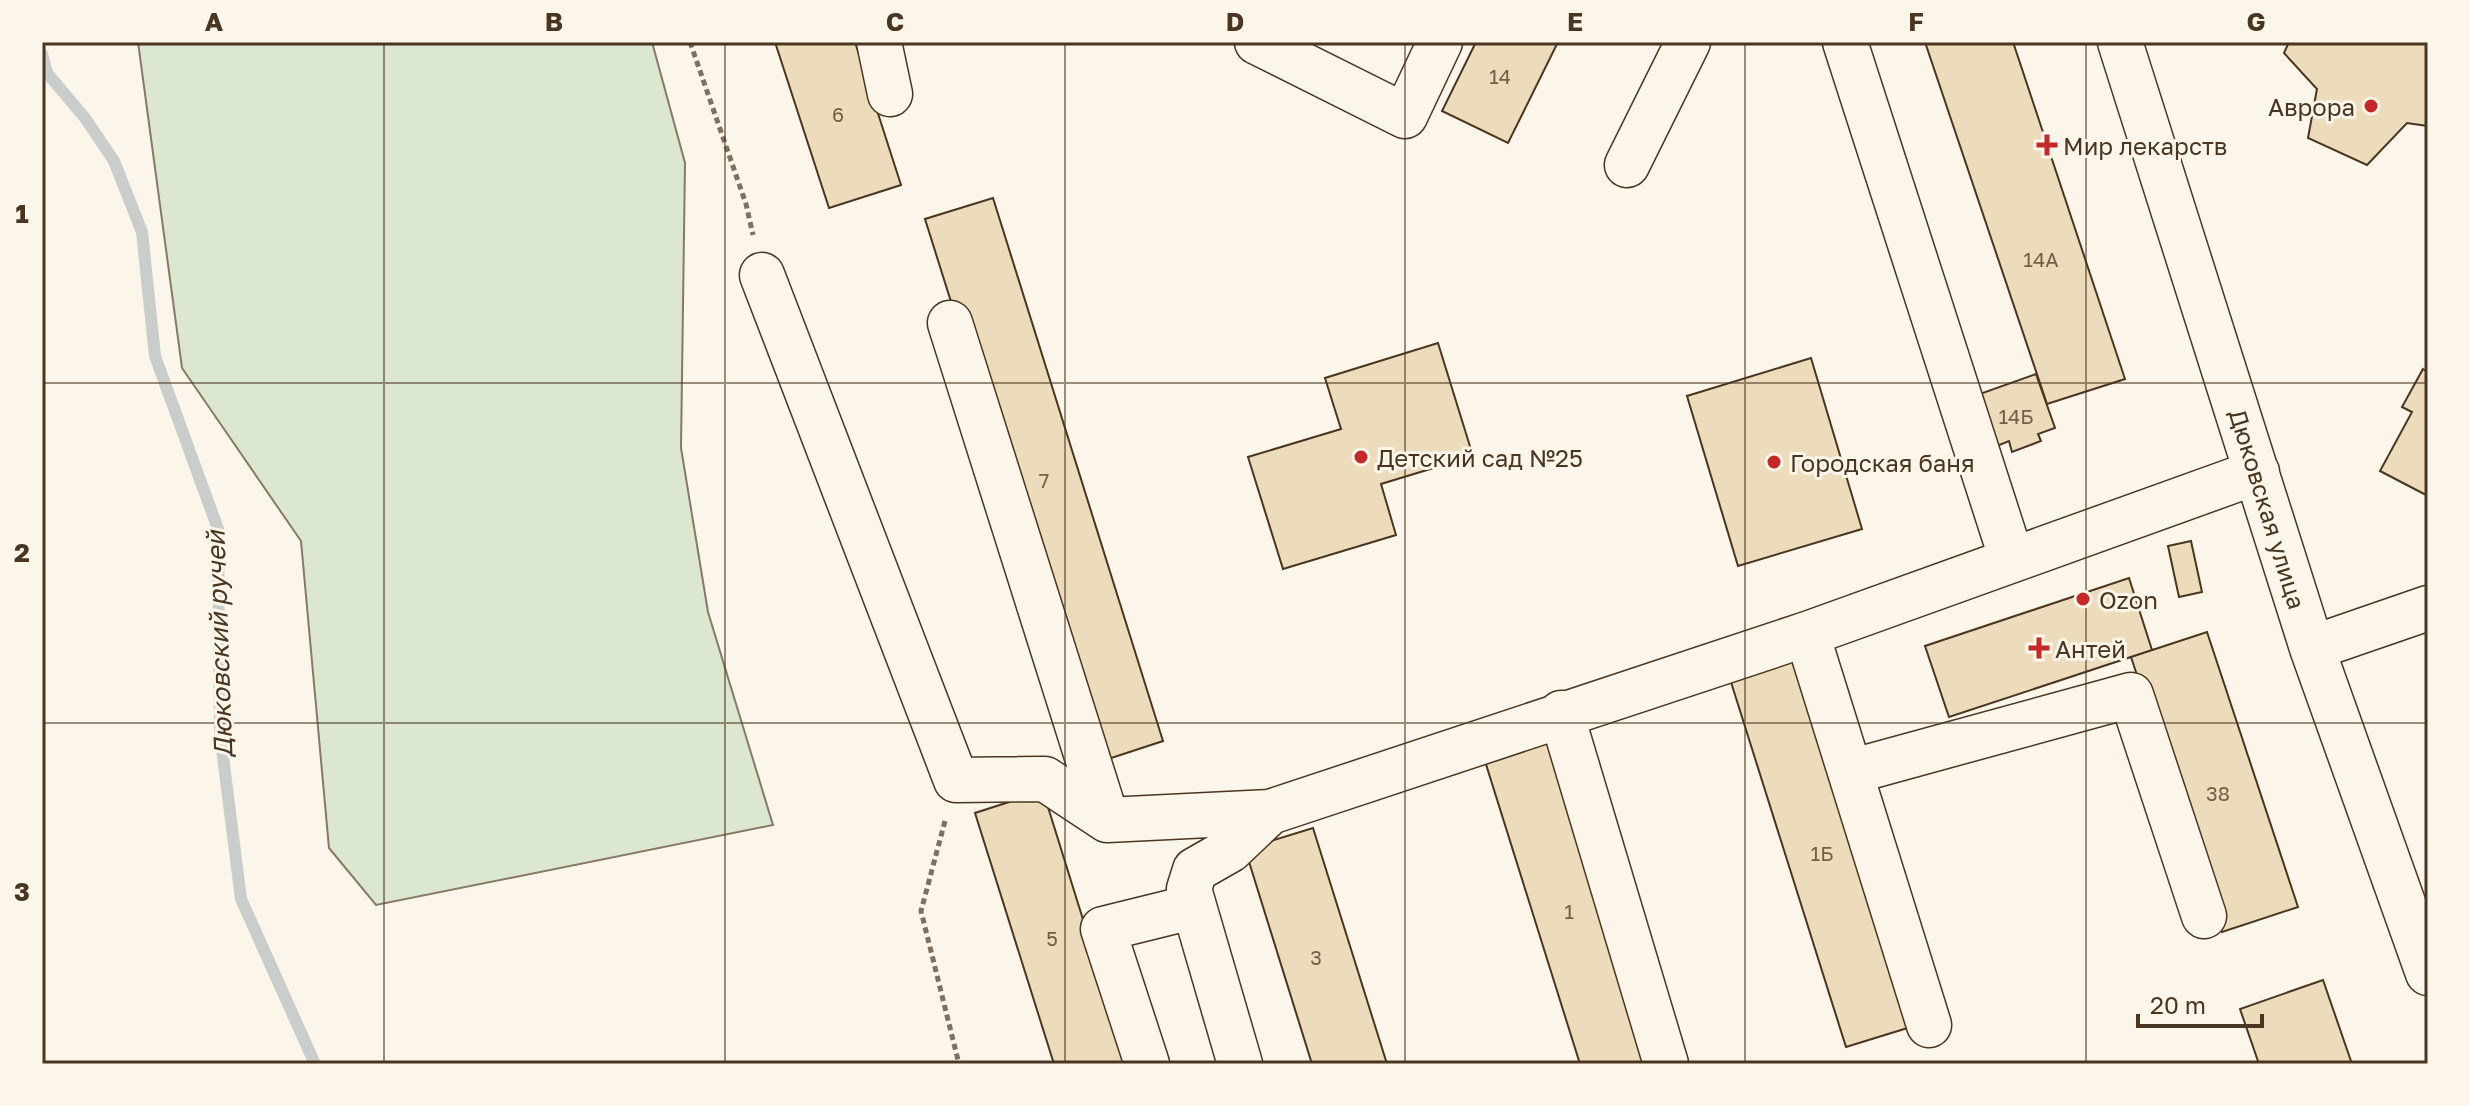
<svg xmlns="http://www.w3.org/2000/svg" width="2470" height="1106" font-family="'Golos Text',sans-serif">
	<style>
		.green { fill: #dce7d0; stroke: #887966; stroke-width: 2 }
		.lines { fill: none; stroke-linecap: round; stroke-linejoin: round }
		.stream { stroke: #c9cecd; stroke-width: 12 }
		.building { fill: #ecdcbc; stroke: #4a3520; stroke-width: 2 }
		.minor-casing { stroke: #4a3520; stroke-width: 47 }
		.path { stroke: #7f6f5c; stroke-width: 5; stroke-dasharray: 6 4; stroke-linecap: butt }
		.minor { stroke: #fbf6e9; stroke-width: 44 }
		.grid { fill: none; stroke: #4a3520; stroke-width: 2; stroke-opacity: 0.55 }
		.poi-dot { fill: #c62828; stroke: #fbf6e9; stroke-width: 3 }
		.labels { text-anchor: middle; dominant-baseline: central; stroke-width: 6; stroke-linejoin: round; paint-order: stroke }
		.number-label { font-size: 20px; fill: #725f47 }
		.poi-label { font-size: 24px; fill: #4a3520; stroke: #fbf6e9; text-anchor: start }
		.street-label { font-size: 24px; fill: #4a3520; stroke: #fbf6e9 }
		.water-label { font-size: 26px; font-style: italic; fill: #4a3520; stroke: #fbf6e9 }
		.neatline { fill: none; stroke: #4a3520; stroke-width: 3 }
		.grid-label { font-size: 26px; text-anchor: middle; font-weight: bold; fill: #4a3520 }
	</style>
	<rect width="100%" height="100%" fill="#fbf6e9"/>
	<path class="green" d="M 138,42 L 652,42 L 685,163 L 681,448 L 708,612 L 773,825 L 376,905 L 329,848 L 301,541 L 182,368 Z"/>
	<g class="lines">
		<path class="stream" d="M 42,54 L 47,73 L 85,118 L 114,161 L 142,232 L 155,356 L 218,529 L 220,733 L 241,899 L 315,1064"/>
	</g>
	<path class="building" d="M 775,42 L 855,42 L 901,185 L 829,208 Z
		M 1476,42 L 1558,42 L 1508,143 L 1442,111 Z
		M 1925,42 L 2013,42 L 2125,379 L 2047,404 Z
		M 2289,42 L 2428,42 L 2428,126 L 2407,123 L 2367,165 L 2308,138 L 2317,89 L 2284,53 Z
		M 993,198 L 1163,741 L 1096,763 L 925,219 Z
		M 1438,343 L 1473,456 L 1381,484 L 1396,535 L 1283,569 L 1248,457 L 1341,429 L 1325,378 Z
		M 1811,358 L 1862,529 L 1738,566 L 1687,396 Z
		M 2423,369 L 2428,372 L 2428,496 L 2380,471 L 2412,412 L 2402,407 Z
		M 2036,374 L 2055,428 L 2038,434 L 2041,441 L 2012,452 L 2009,441 L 1992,448 L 1974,396 Z
		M 2191,541 L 2202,592 L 2179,597 L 2168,546 Z
		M 2129,578 L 2152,650 L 1949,717 L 1925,646 Z
		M 2207,632 L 2298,907 L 2222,932 L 2131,657 Z
		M 1798,658 L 1914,1026 L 1846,1047 L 1730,679 Z
		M 1552,737 L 1655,1064 L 1580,1064 L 1484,758 Z
		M 1043,791 L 1128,1064 L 1054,1064 L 975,813 Z
		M 1313,828 L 1387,1064 L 1312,1064 L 1245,849 Z
		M 2323,980 L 2352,1064 L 2259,1064 L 2240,1009 Z"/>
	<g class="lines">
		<g class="minor-casing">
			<path id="minor" d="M 879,42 L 890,94
				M 1257,42 L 1405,116 L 1440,42
				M 1845,42 L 2012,560
				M 2120,42 L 2312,648 L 2428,973
				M 1627,165 L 1688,42
				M 762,275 L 956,780 L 1045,779 L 1107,820 L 1270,812 L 1807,634 L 2257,472
				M 950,323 L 1107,820
				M 1807,634 L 1929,1025
				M 2312,648 L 2428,608
				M 1561,713 L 1666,1064
				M 1850,772 L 2131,695 L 2204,916
				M 1147,1064 L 1103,929 L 1192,907
				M 1240,1064 L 1189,889 L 1195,870 L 1230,850 L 1270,812"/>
		</g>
		<path class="path" d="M 690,42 L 746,204 L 753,235
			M 945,821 L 921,911 L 959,1064"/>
		<use href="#minor" class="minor"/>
	</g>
	<path class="grid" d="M 384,42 L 384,1064M 725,42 L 725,1064M 1065,42 L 1065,1064M 1405,42 L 1405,1064M 1745,42 L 1745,1064M 2086,42 L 2086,1064M 42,383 L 2428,383M 42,723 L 2428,723"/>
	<g class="poi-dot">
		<circle cx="2371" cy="106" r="8"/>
		<path d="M2043 133h8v8h8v8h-8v8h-8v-8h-8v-8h8z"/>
		<circle cx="1361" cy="457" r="8"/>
		<circle cx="1774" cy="462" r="8"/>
		<circle cx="2083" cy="599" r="8"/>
		<path d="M2035 636h8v8h8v8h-8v8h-8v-8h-8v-8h8z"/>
	</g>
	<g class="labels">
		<g class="number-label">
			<text x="1500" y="76">14</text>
			<text x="838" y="114">6</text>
			<text x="2041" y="259">14А</text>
			<text x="2016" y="416">14Б</text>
			<text x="1044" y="480">7</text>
			<text x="2218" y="793">38</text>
			<text x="1822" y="853">1Б</text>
			<text x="1569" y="911">1</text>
			<text x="1052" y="938">5</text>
			<text x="1316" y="957">3</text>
		</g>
		<g class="poi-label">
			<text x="2355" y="106" text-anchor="end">Аврора</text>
			<text x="2063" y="145">Мир лекарств</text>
			<text x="1377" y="457">Детский сад №25</text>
			<text x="1790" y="462">Городская баня</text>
			<text x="2099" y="599">Ozon</text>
			<text x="2055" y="648">Антей</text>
		</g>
		<g class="street-label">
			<text transform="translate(2268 509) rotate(73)">Дюковская улица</text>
		</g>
		<g class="water-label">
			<text transform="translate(219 644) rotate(-92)">Дюковский ручей</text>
		</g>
	</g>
	<rect width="2470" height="1106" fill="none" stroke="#fbf6e9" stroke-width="88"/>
	<path d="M2138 1014v12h124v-12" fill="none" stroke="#4a3520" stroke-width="4"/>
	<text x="2150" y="1014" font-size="24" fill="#4a3520" stroke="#fbf6e9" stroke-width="6" paint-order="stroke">20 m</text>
	<rect x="44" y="44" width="2382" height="1018" class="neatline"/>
	<g class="grid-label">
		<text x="214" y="31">A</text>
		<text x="554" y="31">B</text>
		<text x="895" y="31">C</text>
		<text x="1235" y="31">D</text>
		<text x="1575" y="31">E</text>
		<text x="1916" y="31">F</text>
		<text x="2256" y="31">G</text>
		<text x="22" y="223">1</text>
		<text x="22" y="562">2</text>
		<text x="22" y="901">3</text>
	</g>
</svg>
